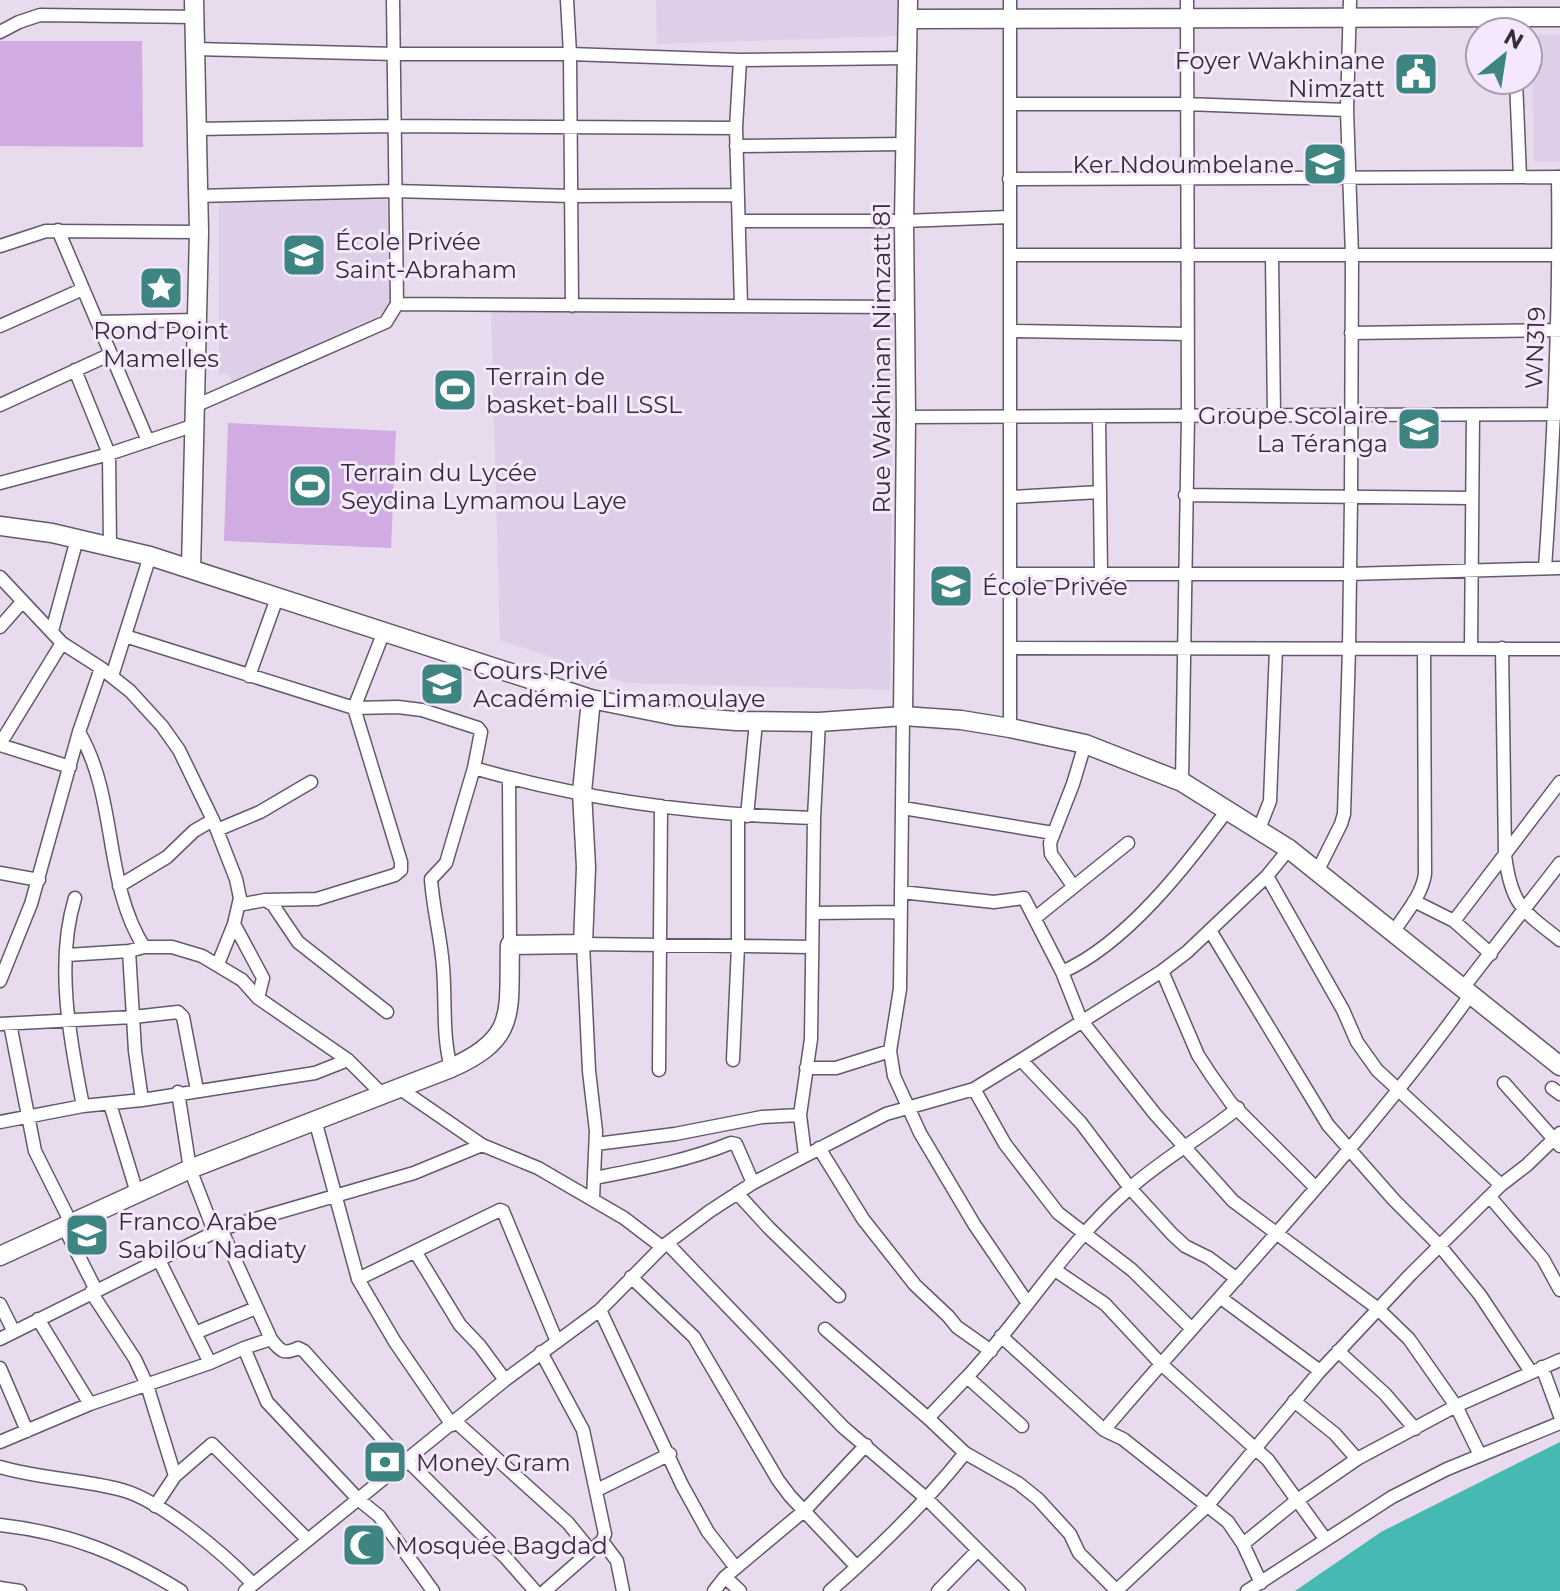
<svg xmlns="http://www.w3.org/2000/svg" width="1560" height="1591" font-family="Montserrat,sans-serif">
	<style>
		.built { fill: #dfcee8 }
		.green { fill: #d0ace3 }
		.water { fill: #46b9b3 }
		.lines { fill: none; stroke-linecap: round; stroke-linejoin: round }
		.street-casing { stroke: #64596a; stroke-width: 15 }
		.secondary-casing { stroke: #64596a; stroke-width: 21 }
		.street { stroke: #fff; stroke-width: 12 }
		.secondary { stroke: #fff; stroke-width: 18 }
		.labels { text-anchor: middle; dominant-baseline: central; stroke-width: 6; stroke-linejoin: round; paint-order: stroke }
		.poi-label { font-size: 24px; fill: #332e36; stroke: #f5e8fc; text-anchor: start }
		.street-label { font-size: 24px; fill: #332e36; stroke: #f5e8fc }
	</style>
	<rect width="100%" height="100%" fill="#e8dbee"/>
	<path class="built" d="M 656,0 L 904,0 L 904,36 L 657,44 Z
		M 1560,34 L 1560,162 L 1534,162 L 1532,35 Z
		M 219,198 L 387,198 L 390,311 L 232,382 L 228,374 L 219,375 Z
		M 491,309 L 893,313 L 890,690 L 627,683 L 500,640 Z"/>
	<path class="green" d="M 0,41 L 142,41 L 143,147 L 0,146 Z
		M 228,423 L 396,431 L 391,548 L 224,541 Z"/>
	<path class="water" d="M 1560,1442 L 1560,1591 L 1295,1591 L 1381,1532 Z"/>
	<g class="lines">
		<g class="street-casing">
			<path id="street" d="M 567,0 L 570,54 L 572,306
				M 1010,0 L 1010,728
				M 1514,16 L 1515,32
				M 0,32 L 19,22 L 40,15 L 195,17
				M 194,49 L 395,54 L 570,54 L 740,60 L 907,58
				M 740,60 L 736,128 L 741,305
				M 1516,80 L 1520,177
				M 1010,104 L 1186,104 L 1347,110
				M 195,129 L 394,126 L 736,128
				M 736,146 L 905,144
				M 1009,179 L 1560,177
				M 198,196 L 395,191 L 571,196 L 738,195
				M 739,221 L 904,221 L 1009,217
				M 58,230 L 148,441
				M 0,246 L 46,231 L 199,232
				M 1011,255 L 1559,255
				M 1272,257 L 1274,416
				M 397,304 L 904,307
				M 97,322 L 196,320
				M 0,326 L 83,289
				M 1010,331 L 1188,334
				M 1351,333 L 1560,330
				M 75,370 L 109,454 L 110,546
				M 0,405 L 111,354
				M 195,406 L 386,322 L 397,304 L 393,0
				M 1099,416 L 1101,573
				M 906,417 L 1560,414
				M 0,483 L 109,454 L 195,425
				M 1185,495 L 1471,498
				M 1010,497 L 1100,492
				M 1545,568 C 1554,438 1560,308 1558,177
				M 1010,574 L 1349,574 L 1560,568
				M 0,577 L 62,643 L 101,668 L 130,691 L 162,726 L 179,750 L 213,820 L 236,879 L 240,898 L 234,924 L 263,978 L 258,998
				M 0,627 L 22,602
				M 52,631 L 77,539
				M 125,636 L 354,708 L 398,707 L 422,710 L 478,728 L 481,732 L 474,768 L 446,863 L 431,879 C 433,909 441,938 443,967 C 446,1003 442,1034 451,1068
				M 1471,647 L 1473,415
				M 1011,648 L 1560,649
				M 1502,648 L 1505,855 C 1511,905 1523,911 1560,940
				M 112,676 L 150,556
				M 249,676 L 277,598
				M 903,716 L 900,989 L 890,1051 L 894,1076 L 920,1133 L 974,1224 L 1027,1302
				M 79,732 C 118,799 103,882 144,947
				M 0,744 L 62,643
				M 0,745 L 70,767
				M 474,768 C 584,800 700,815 814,818
				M 509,779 L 510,945
				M 1182,782 L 1188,416 L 1187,0
				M 903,808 L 1053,833
				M 747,816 L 756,722
				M 1259,829 L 1270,801 L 1276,649
				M 217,830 L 260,812 L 311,782
				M 1318,870 L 1341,824 L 1344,814 L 1349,649 L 1351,498 L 1352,256 L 1347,110 L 1350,0
				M 0,873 L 39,880
				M 1267,876 L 1343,1010 L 1357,1042 L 1377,1070 L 1501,1185
				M 119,886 L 167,857 L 194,831 L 213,820
				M 1073,886 L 1051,854 L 1050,843 L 1073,784 L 1085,744
				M 901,892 L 994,902 L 1024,898 L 1062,972 L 1081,1020 L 1155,1114 L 1233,1201 L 1377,1308 L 1409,1339 L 1456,1406 L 1480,1455
				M 75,898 C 55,963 70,1040 83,1106
				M 265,900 L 273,905 L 298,942 L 387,1012
				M 1414,901 L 1454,921 L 1491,954
				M 239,905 L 265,900 L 317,899 L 395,875 L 401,870 L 401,862 L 354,708 L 383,634
				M 813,913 L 900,912
				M 1035,918 L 1128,843
				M 1454,921 L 1560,782
				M 1394,931 C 1406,913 1422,895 1425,874 L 1424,649
				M 1211,932 L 1328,1125 L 1394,1200 L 1440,1246 L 1480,1295 L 1531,1372
				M 67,955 L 129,951 L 144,947 L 172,947 L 202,956 L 242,980 L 258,998 L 348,1060 L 383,1095
				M 218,964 L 234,924
				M 1162,971 L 1198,1055 L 1211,1075 L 1231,1103 L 1316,1188
				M 1062,972 C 1126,944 1187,865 1228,809
				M 0,981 L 31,904 L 79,732 L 101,668
				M 1463,988 L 1560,863
				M 0,1024 L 133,1017 L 129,951
				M 10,1024 L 35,1151 L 71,1223
				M 733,1060 L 738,946 L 738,816
				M 1021,1060 L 1081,1123 L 1130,1188 L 1172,1234 L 1185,1246 L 1209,1258 L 1237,1279
				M 806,1068 L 836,1068 L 890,1051
				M 659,1070 L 661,806
				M 1504,1083 L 1560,1146
				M 399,1088 L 482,1145 L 538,1168 L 624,1218 L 662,1247
				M 1552,1088 L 1560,1094
				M 974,1089 L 1005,1144 L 1058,1213 L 1132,1270 L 1192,1329
				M 178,1092 L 190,1169 L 214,1231
				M 142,1100 L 135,1051 L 133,1017 L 178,1012 L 183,1017 L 197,1090
				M 110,1104 L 137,1193
				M 800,1115 L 811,1039 L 814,818 L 819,722
				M 315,1120 L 358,1279 L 395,1342 L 452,1425
				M 0,1122 L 83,1106 L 142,1100 L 315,1073 L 348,1060
				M 596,1144 L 675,1134 L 762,1117 L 800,1115 L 805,1155
				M 819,1148 L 863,1219 L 915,1285 L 948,1316 L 957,1327 L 991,1351
				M 594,1178 C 641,1169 687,1161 731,1143 L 736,1144 L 753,1183
				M 737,1193 L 769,1228 L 839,1296
				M 1490,1197 L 1543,1259 L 1560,1290
				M 593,1199 L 596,1131 L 589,1071 L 583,944 L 812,947
				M 64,1227 L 96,1290
				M 221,1229 L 271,1339 L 244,1348
				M 667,1243 L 843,1427 L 927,1499 L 1019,1591
				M 416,1253 L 460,1325 L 480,1346 L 505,1380
				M 159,1260 L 210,1363
				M 1055,1270 L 1105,1304 L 1160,1363 L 1268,1460 L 1326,1540
				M 631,1277 L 694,1337 L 778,1480 L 790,1496 L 857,1567
				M 358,1279 L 500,1210 L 503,1211 L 557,1342
				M 91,1292 L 135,1359 L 147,1385 L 175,1476
				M 1221,1298 L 1320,1371 L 1411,1274 L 1501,1185 L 1527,1165 L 1560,1133
				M 0,1304 L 14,1332
				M 600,1310 L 682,1485 L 708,1532 L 736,1568
				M 38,1319 L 90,1404
				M 825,1329 L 928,1418 L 967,1377
				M 195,1333 L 256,1308
				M 1001,1336 L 1104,1430 C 1227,1285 1360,1149 1471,994
				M 0,1339 L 221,1229 L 414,1173 L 482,1145
				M 271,1339 C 280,1351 284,1355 298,1348 L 304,1351 L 405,1464
				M 1338,1351 L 1385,1394 L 1415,1429
				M 541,1352 L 583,1430 L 605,1534 L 602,1541 L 545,1591
				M 1542,1367 L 1560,1416
				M 0,1368 L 27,1431
				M 1294,1401 L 1335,1434 L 1357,1459
				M 928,1418 L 965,1453 L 1018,1483 L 1038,1499 L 1070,1534 L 1079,1553 L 1117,1591
				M 456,1422 L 568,1523 L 590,1550
				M 1022,1426 L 967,1377 C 1024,1316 1067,1242 1130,1188 C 1164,1158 1204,1136 1238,1108
				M 1104,1430 L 1123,1439 L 1228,1522 L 1243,1544 L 1261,1583
				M 0,1442 L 90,1404 L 210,1363 L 244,1348 L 267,1402 L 358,1499 L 379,1516 L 433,1591
				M 408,1461 L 506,1558 L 535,1591
				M 0,1467 C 40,1479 82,1479 122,1490 C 162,1501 224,1554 253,1584
				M 597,1490 L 670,1454
				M 155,1506 L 175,1476 L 212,1444 L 308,1540
				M 0,1525 C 71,1533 121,1554 181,1591
				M 602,1541 L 617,1561 L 623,1591
				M 1243,1544 L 1296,1501 L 1357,1459 L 1456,1406 L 1560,1360
				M 725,1577 L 740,1591
				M 0,1588 L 20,1591
				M 245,1591 L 505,1380 L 600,1310 L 662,1247 L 710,1211 L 753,1183 L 886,1114 L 974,1089 L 1021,1060 L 1162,971 L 1187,952 L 1267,876 L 1289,849
				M 714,1591 L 725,1577 L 805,1510 L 866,1445
				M 830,1591 C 879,1548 925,1504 965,1453
				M 938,1591 L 978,1550
				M 1116,1591 L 1208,1505 L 1320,1371
				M 1247,1591 L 1392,1497 L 1447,1469 L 1560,1423"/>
		</g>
		<g class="secondary-casing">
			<path id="secondary" d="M 908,19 L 1560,17
				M 0,526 L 52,533 L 150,556 L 591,699 L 676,716 L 736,721 L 819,722 L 903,716 L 961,720 L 1010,728 L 1085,744 L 1182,782 L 1289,849 L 1560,1066
				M 191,569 L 199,232 L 194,0
				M 903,716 L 906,417 L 904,221 L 908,0
				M 0,1256 L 190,1169 L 451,1068 C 519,1038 508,1011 510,945 L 583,944 L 586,867 L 582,792 L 591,699"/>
		</g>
		<use href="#street" class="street"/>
		<use href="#secondary" class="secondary"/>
	</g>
	<defs>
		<g id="civic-square" transform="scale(2.3)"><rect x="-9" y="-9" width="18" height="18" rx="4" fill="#3e8581" stroke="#f5e8fc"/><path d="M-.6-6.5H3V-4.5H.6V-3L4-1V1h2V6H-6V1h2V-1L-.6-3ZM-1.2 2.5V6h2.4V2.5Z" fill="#fff"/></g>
		<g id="school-square" transform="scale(2.3)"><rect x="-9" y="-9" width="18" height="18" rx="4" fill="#3e8581" stroke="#f5e8fc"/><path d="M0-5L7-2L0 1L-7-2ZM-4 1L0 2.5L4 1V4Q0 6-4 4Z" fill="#fff"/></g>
		<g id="sight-square" transform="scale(2.3)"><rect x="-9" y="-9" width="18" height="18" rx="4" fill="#3e8581" stroke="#f5e8fc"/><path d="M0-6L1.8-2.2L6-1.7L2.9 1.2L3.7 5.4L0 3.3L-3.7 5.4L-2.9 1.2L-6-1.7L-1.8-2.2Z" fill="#fff"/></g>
		<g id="stadium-square" transform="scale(2.3)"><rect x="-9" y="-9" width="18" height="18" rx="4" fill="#3e8581" stroke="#f5e8fc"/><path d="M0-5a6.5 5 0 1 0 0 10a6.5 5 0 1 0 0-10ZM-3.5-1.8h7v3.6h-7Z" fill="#fff"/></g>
		<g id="bank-square" transform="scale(2.3)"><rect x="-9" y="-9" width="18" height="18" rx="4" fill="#3e8581" stroke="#f5e8fc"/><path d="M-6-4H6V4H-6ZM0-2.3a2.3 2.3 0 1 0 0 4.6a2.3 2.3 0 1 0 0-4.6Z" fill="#fff"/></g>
		<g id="mosque-square" transform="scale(2.3)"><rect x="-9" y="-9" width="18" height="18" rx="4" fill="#3e8581" stroke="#f5e8fc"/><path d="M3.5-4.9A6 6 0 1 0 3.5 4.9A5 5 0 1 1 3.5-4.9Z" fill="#fff"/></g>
	</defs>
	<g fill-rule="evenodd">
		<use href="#civic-square" x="1416" y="74"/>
		<use href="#school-square" x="1325" y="164"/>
		<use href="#school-square" x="304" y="255"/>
		<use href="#sight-square" x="161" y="288"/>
		<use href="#stadium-square" x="455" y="390"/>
		<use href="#school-square" x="1419" y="429"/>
		<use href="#stadium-square" x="310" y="486"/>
		<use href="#school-square" x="951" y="586"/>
		<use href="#school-square" x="442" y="684"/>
		<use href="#school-square" x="87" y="1235"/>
		<use href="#bank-square" x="385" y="1462"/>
		<use href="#mosque-square" x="364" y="1545"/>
	</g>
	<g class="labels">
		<g class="poi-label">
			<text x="1385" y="60" text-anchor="end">Foyer Wakhinane<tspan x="1385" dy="28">Nimzatt</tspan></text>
			<text x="1294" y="164" text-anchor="end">Ker Ndoumbelane</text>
			<text x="335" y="241">École Privée<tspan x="335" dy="28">Saint-Abraham</tspan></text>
			<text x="161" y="330" text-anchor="middle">Rond Point<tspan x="161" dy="28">Mamelles</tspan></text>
			<text x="486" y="376">Terrain de<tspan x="486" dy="28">basket-ball LSSL</tspan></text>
			<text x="1388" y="415" text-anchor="end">Groupe Scolaire<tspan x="1388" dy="28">La Téranga</tspan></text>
			<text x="341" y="472">Terrain du Lycée<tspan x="341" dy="28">Seydina Lymamou Laye</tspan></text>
			<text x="982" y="586">École Privée</text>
			<text x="473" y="670">Cours Privé<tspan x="473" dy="28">Académie Limamoulaye</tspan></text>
			<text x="118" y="1221">Franco Arabe<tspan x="118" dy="28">Sabilou Nadiaty</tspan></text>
			<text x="416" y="1462">Money Gram</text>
			<text x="395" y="1545">Mosquée Bagdad</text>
		</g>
		<g class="street-label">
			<text transform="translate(1535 348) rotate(-88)">WN319</text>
			<text transform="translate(881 358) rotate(-90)">Rue Wakhinan Nimzatt 81</text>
		</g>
	</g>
	<g transform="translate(1504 56) rotate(30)"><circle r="38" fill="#f5e8fc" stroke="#a79ead" stroke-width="2"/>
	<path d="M0-6L14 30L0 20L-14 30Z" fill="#3e8581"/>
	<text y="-12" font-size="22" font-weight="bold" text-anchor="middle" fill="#332e36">N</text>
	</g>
</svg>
